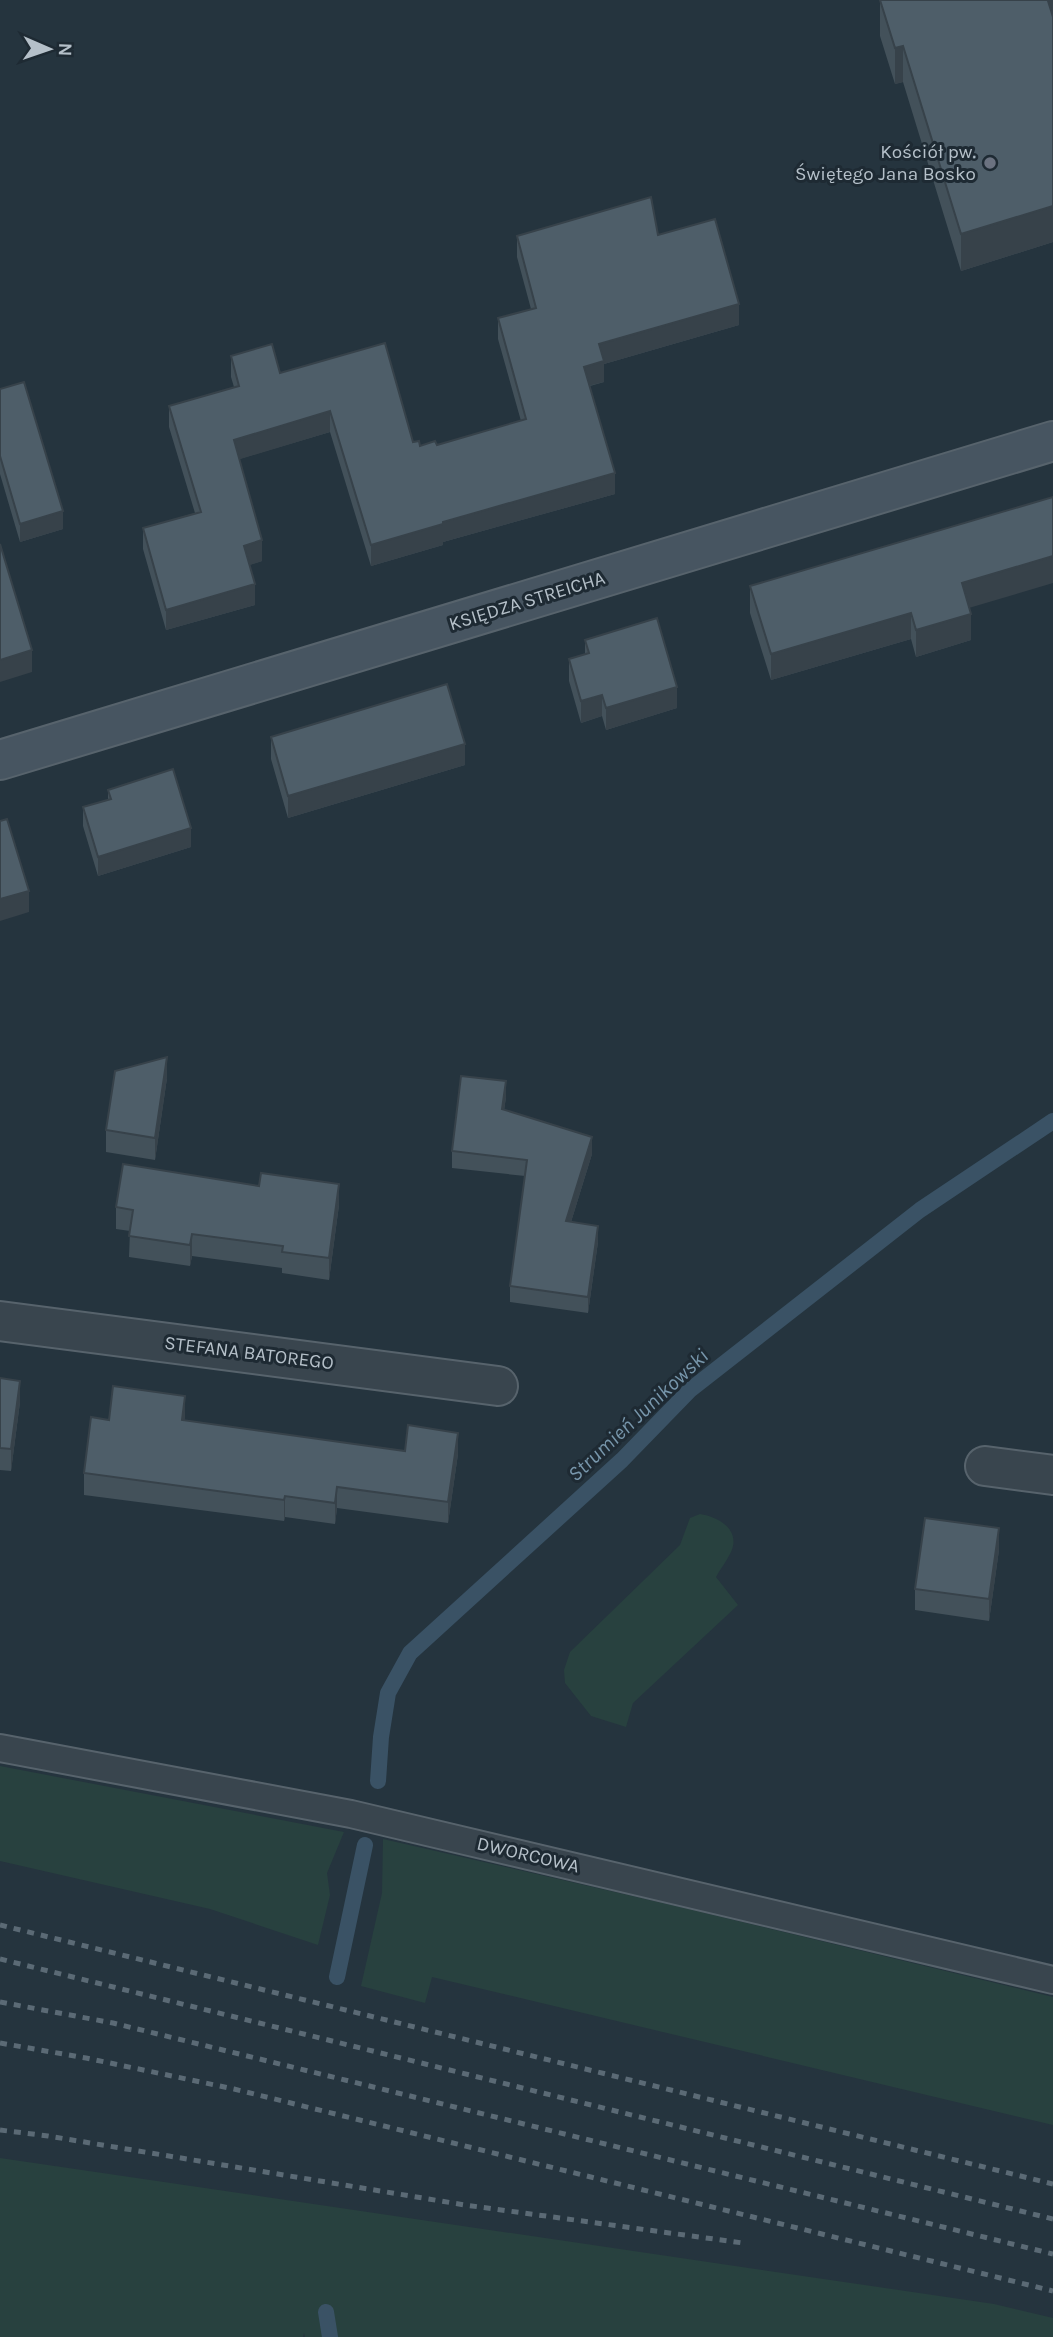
<svg xmlns="http://www.w3.org/2000/svg" width="1053" height="2337" font-family="Karla,sans-serif">
	<style>
		.green { fill: #28413f }
		.lines { fill: none; stroke-linecap: round; stroke-linejoin: round }
		.stream { stroke: #3a5265; stroke-width: 16 }
		.lane-casing { stroke: #57636c; stroke-width: 30 }
		.street-casing { stroke: #57636c; stroke-width: 42 }
		.secondary-casing { stroke: #57636c; stroke-width: 42 }
		.lane { stroke: #39454e; stroke-width: 26 }
		.street { stroke: #39454e; stroke-width: 38 }
		.secondary { stroke: #475561; stroke-width: 38 }
		.rail { stroke: #5b6a75; stroke-width: 5; stroke-dasharray: 7 7; stroke-linecap: butt }
		.wall { fill: #43515a }
		.shaded-wall { fill: #37424a }
		.building { fill: #4e5e69; stroke: #37424a; stroke-width: 2 }
		.worship-dot { fill: #6b7280; stroke: #1e2a33; stroke-width: 2.5 }
		.labels { text-anchor: middle; dominant-baseline: central; stroke-width: 6; stroke-linejoin: round; paint-order: stroke }
		.poi-label { font-size: 19px; fill: #b5c0c9; stroke: #1e2a33; text-anchor: end }
		.street-label { font-size: 19px; fill: #b5c0c9; stroke: #1e2a33 }
		.water-label { font-size: 21px; font-style: italic; fill: #7796ab; stroke: #1e2a33 }
	</style>
	<rect width="100%" height="100%" fill="#25343e"/>
	<path class="green" d="M 700,1514 C 719,1517 741,1530 731,1552 C 727,1561 720,1569 716,1577 L 738,1605 L 633,1703 L 626,1727 L 591,1716 L 565,1683 L 564,1670 L 570,1652 L 680,1545 L 690,1518 Z
		M 0,1766 L 344,1832 L 327,1873 L 330,1895 L 318,1945 L 210,1909 L 0,1861 Z
		M 383,1839 L 680,1907 L 1053,1997 L 1053,2125 L 432,1977 L 425,2003 L 361,1986 L 382,1893 Z
		M 0,2158 L 994,2304 L 1053,2318 L 1053,2337 L 305,2337 L 304,2333 L 303,2337 L 0,2337 Z"/>
	<g class="lines">
		<path class="stream" d="M 378,1781 L 381,1737 L 388,1693 L 410,1653 L 622,1460 L 690,1390 L 920,1210 L 1053,1121
			M 337,1977 L 365,1845
			M 326,2312 L 330,2337"/>
		<g class="lane-casing">
			<path id="lane" d="M 0,1748 L 351,1814 L 1053,1980"/>
		</g>
		<g class="street-casing">
			<path id="street" d="M 0,1321 L 498,1386
				M 985,1466 L 1053,1475"/>
		</g>
		<g class="secondary-casing">
			<path id="secondary" d="M 0,760 L 1053,441"/>
		</g>
		<use href="#lane" class="lane"/>
		<use href="#street" class="street"/>
		<use href="#secondary" class="secondary"/>
		<path class="rail" d="M 0,1925 L 1053,2184
			M 0,1959 L 1053,2219
			M 0,2002 L 113,2023 L 1053,2254
			M 0,2043 L 86,2058 L 234,2089 L 1053,2291
			M 0,2130 L 48,2136 L 465,2205 L 743,2243"/>
	</g>
	<path class="wall" d="M 880,0 L 1053,0 L 1053,242 L 961,271 L 903,82 L 895,84 L 880,36 Z
		M 658,235 L 739,325 L 604,364 L 604,382 L 590,386 L 615,494 L 443,542 L 443,545 L 371,566 L 330,432 L 239,459 L 262,561 L 249,565 L 255,605 L 166,630 L 143,549 L 143,528 L 195,513 L 169,427 L 169,406 L 234,387 L 231,377 L 231,356 L 280,373 L 420,446 L 437,445 L 521,421 L 498,339 L 498,318 L 531,309 L 517,257 L 517,236 Z
		M 0,389 L 63,529 L 20,542 L 0,474 Z
		M 750,586 L 969,608 L 971,640 L 916,657 L 911,639 L 771,680 L 750,613 Z
		M 585,640 L 677,708 L 606,730 L 602,716 L 581,723 L 569,681 L 569,659 L 585,655 Z
		M 271,737 L 465,765 L 288,818 L 271,759 Z
		M 108,790 L 191,847 L 98,876 L 83,826 L 83,807 L 108,800 Z
		M 167,1078 L 155,1160 L 106,1152 L 106,1130 Z
		M 506,1097 L 504,1110 L 592,1154 L 571,1222 L 598,1242 L 588,1313 L 510,1302 L 510,1286 L 525,1176 L 452,1168 L 452,1151 Z
		M 339,1205 L 329,1280 L 282,1273 L 282,1268 L 192,1256 L 190,1266 L 129,1257 L 130,1231 L 116,1229 L 116,1207 Z
		M 0,1378 L 20,1402 L 11,1471 L 0,1470 Z
		M 185,1417 L 184,1420 L 405,1451 L 458,1454 L 448,1523 L 337,1508 L 335,1524 L 285,1517 L 284,1521 L 84,1495 L 84,1473 L 109,1420 Z
		M 999,1550 L 989,1621 L 915,1610 L 915,1589 Z"/>
	<path class="shaded-wall" d="M 1051,0 L 1053,0 L 1053,36 L 1048,1 Z
		M 903,46 L 903,82 L 895,84 L 895,48 Z
		M 1053,206 L 1053,242 L 961,271 L 961,234 Z
		M 739,304 L 739,325 L 604,364 L 604,382 L 584,387 L 584,367 L 599,344 Z
		M 330,411 L 330,432 L 234,461 L 234,440 Z
		M 615,473 L 615,494 L 443,542 L 443,545 L 371,566 L 371,545 L 443,522 Z
		M 63,511 L 63,529 L 20,542 L 20,524 Z
		M 262,540 L 262,561 L 244,567 L 244,546 Z
		M 1053,556 L 1053,583 L 962,610 L 962,583 Z
		M 255,584 L 255,605 L 166,630 L 166,610 Z
		M 911,613 L 911,639 L 771,680 L 771,654 Z
		M 971,614 L 971,640 L 916,657 L 916,630 Z
		M 32,650 L 32,672 L 0,682 L 0,660 Z
		M 677,687 L 677,708 L 606,730 L 606,708 Z
		M 602,695 L 602,716 L 581,723 L 581,701 Z
		M 465,744 L 465,765 L 288,818 L 288,796 Z
		M 191,828 L 191,847 L 98,876 L 98,857 Z
		M 29,891 L 29,912 L 0,921 L 0,899 Z
		M 167,1057 L 167,1078 L 155,1160 L 155,1138 Z
		M 506,1081 L 506,1097 L 502,1126 L 502,1109 Z
		M 592,1137 L 592,1154 L 566,1238 L 566,1221 Z
		M 339,1184 L 339,1205 L 329,1280 L 329,1258 Z
		M 598,1226 L 598,1242 L 588,1313 L 588,1297 Z
		M 192,1234 L 192,1256 L 190,1266 L 190,1245 Z
		M 20,1381 L 20,1402 L 11,1471 L 11,1449 Z
		M 185,1396 L 185,1417 L 182,1441 L 182,1420 Z
		M 458,1433 L 458,1454 L 448,1523 L 448,1502 Z
		M 337,1487 L 337,1508 L 335,1524 L 335,1503 Z
		M 285,1496 L 285,1517 L 284,1521 L 284,1500 Z
		M 999,1528 L 999,1550 L 989,1621 L 989,1599 Z"/>
	<path class="building" d="M 880,0 L 1051,0 L 1048,1 L 1053,17 L 1053,206 L 961,234 L 903,46 L 895,48 Z
		M 651,197 L 658,235 L 715,219 L 739,304 L 599,344 L 604,361 L 584,367 L 615,473 L 443,522 L 443,524 L 371,545 L 330,411 L 234,440 L 262,540 L 244,546 L 255,584 L 166,610 L 143,528 L 201,512 L 169,406 L 239,386 L 231,356 L 272,344 L 280,373 L 385,343 L 413,442 L 419,441 L 420,446 L 435,441 L 437,445 L 526,419 L 498,318 L 536,308 L 517,236 Z
		M 24,382 L 63,511 L 20,524 L 0,456 L 0,389 Z
		M 1053,497 L 1053,556 L 962,583 L 971,614 L 916,630 L 911,613 L 771,654 L 750,586 Z
		M 0,544 L 32,650 L 0,660 Z
		M 657,618 L 677,687 L 606,708 L 602,695 L 581,701 L 569,659 L 589,653 L 585,640 Z
		M 447,684 L 465,744 L 288,796 L 271,737 Z
		M 173,769 L 191,828 L 98,857 L 83,807 L 111,799 L 108,790 Z
		M 7,819 L 29,891 L 0,899 L 0,821 Z
		M 167,1057 L 155,1138 L 106,1130 L 115,1071 Z
		M 461,1076 L 506,1081 L 502,1109 L 592,1137 L 566,1221 L 598,1226 L 588,1297 L 510,1286 L 527,1160 L 452,1151 Z
		M 123,1164 L 259,1186 L 261,1173 L 339,1184 L 329,1258 L 282,1252 L 283,1246 L 192,1234 L 190,1245 L 129,1236 L 133,1210 L 116,1207 Z
		M 0,1378 L 20,1381 L 11,1449 L 0,1448 Z
		M 113,1386 L 185,1396 L 182,1420 L 405,1451 L 408,1425 L 458,1433 L 448,1502 L 337,1487 L 335,1503 L 285,1496 L 284,1500 L 84,1473 L 91,1417 L 109,1420 Z
		M 925,1518 L 999,1528 L 989,1599 L 915,1589 Z"/>
	<circle class="worship-dot" cx="990" cy="163" r="7"/>
	<g class="labels">
		<g class="poi-label">
			<text x="976" y="152">Kościół pw.<tspan x="976" dy="22">Świętego Jana Bosko</tspan></text>
		</g>
		<g class="street-label">
			<text transform="translate(527 601) rotate(-17)">KSIĘDZA STREICHA</text>
			<text transform="translate(249 1353) rotate(7)">STEFANA BATOREGO</text>
			<text transform="translate(528 1855) rotate(13)">DWORCOWA</text>
		</g>
		<g class="water-label">
			<text transform="translate(638 1415) rotate(-43)">Strumień Junikowski</text>
		</g>
	</g>
	<g transform="translate(49 49) rotate(92)" stroke="#1e2a33" stroke-width="5" paint-order="stroke">
	<path d="M0-5L12 26L0 18L-12 26Z" fill="#b5c0c9"/>
	<text y="-10" font-size="19" font-weight="bold" text-anchor="middle" fill="#b5c0c9">N</text>
	</g>
</svg>
